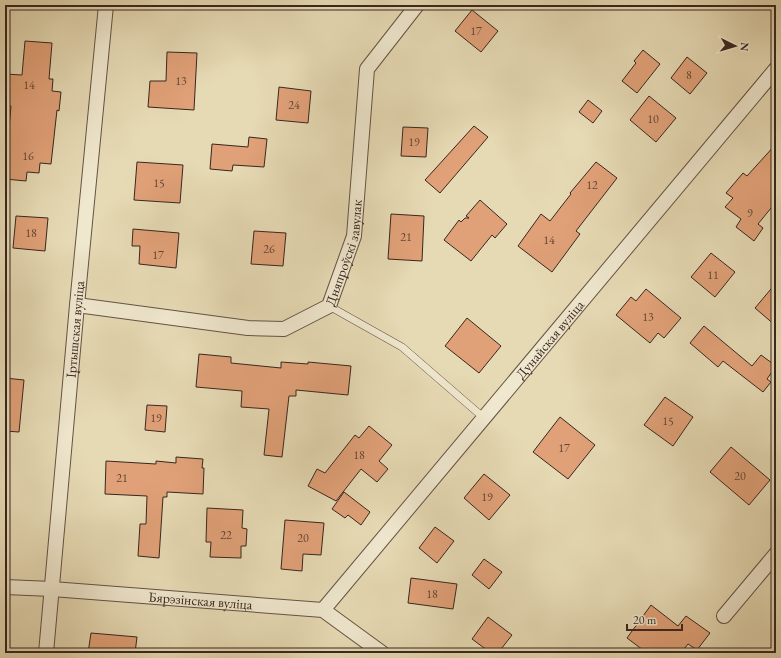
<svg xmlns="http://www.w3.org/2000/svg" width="781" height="658" font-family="'EB Garamond',serif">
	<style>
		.building { fill: #e1a178; stroke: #38261f }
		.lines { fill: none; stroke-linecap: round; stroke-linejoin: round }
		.lane-casing { stroke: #645344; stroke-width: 8 }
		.street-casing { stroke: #645344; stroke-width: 16 }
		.lane { stroke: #efe7ce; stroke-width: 7 }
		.street { stroke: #efe7ce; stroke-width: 14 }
		.labels { text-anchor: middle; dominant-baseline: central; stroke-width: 4; stroke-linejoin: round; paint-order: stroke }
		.number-label { font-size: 12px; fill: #624535 }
		.street-label { font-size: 14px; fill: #38261f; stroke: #efe7ce }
	</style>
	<rect width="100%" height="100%" fill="#e6dab4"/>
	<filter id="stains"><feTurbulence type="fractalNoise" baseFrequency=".005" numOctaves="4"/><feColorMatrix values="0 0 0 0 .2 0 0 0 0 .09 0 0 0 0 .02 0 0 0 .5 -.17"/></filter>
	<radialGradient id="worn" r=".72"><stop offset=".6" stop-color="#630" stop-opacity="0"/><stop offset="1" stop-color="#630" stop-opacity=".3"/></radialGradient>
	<path class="building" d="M 472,10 L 498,31 L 481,52 L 455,31 Z
		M 25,41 L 52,43 L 49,79 L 53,79 L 52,91 L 61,92 L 59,111 L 57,110 L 51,164 L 40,163 L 39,173 L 27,172 L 26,181 L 5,179 L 5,150 L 7,150 L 11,106 L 5,105 L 5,74 L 22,75 Z
		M 643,50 L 660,64 L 637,93 L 622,81 L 636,63 L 634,61 Z
		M 167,52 L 197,53 L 194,110 L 148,107 L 150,81 L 166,81 Z
		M 687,57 L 707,73 L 690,94 L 671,78 Z
		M 279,87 L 311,91 L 308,123 L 276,120 Z
		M 649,96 L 676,118 L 656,142 L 630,120 Z
		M 588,100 L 602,111 L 593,123 L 579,112 Z
		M 474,126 L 488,137 L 440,193 L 425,180 Z
		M 403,127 L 428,128 L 426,157 L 401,156 Z
		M 249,137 L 267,139 L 264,167 L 233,165 L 232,171 L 210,169 L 212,144 L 248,147 Z
		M 776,144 L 776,202 L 758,224 L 763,228 L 754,241 L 736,227 L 741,219 L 725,207 L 733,198 L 726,193 L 743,173 L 747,176 Z
		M 137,162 L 183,165 L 180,203 L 134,200 Z
		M 596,162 L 617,178 L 576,231 L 580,234 L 552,272 L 518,246 L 541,214 L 550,221 L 571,194 L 570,193 Z
		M 480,200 L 507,224 L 495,238 L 492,235 L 471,261 L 444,240 L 459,220 L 461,222 L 465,218 L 469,218 L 466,216 Z
		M 391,214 L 424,216 L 422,261 L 388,259 Z
		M 16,216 L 48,218 L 45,251 L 13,248 Z
		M 133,229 L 179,233 L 176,268 L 139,264 L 140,246 L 132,246 Z
		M 254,231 L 286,233 L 283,266 L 251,264 Z
		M 711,253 L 735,272 L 715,297 L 691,277 Z
		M 776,283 L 776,326 L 755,308 Z
		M 646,289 L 681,318 L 664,338 L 658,333 L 650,343 L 616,315 L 631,297 L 636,301 Z
		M 467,318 L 501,346 L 479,373 L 445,346 Z
		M 704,326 L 752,366 L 761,355 L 776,366 L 767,379 L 771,382 L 763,392 L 723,361 L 718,367 L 690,343 Z
		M 199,354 L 231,357 L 231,363 L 281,368 L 281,362 L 308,364 L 308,362 L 351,366 L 348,395 L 296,390 L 296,396 L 289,396 L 282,457 L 264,455 L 269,409 L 241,407 L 242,391 L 196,387 Z
		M 5,378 L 24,380 L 19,432 L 5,431 Z
		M 665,397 L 693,417 L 673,446 L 644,425 Z
		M 147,405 L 167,406 L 165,432 L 145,430 Z
		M 560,417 L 595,445 L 568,479 L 533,452 Z
		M 369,426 L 392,445 L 379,461 L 388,469 L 377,482 L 361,469 L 336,501 L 308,486 L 317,469 L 325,473 L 355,435 L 359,438 Z
		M 731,447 L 770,480 L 749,505 L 710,472 Z
		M 176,457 L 203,459 L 202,468 L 204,468 L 203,494 L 167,492 L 167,497 L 163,497 L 159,558 L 138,556 L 140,524 L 146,524 L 147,496 L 105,494 L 106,461 L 156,464 L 156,461 L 176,463 Z
		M 484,474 L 510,495 L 489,520 L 464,498 Z
		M 344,492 L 370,512 L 361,525 L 348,515 L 345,518 L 332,509 Z
		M 207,508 L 243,510 L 242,528 L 247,529 L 246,546 L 241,546 L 241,558 L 210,557 L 211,542 L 206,542 Z
		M 285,520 L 324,523 L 321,555 L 303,554 L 302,571 L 281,569 Z
		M 435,527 L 454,541 L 437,563 L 419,548 Z
		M 484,559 L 502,572 L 489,589 L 472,575 Z
		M 411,578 L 457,584 L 453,609 L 408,603 Z
		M 651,605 L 678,626 L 686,616 L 710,633 L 697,650 L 688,644 L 681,653 L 647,653 L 627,638 Z
		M 488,617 L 512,635 L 498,653 L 491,653 L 472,639 Z
		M 91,633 L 137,637 L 135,653 L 88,653 Z"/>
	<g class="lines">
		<g class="lane-casing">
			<path id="lane" d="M 329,306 L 402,347 L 484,418"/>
		</g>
		<g class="street-casing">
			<g id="street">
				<path id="s1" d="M 77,305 L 248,328 L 284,329 L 329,306 L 354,236 L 367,69 L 417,5"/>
				<path id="s2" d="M 5,587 L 52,589 L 323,610 L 382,653"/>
				<path id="s3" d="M 323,610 L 776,69"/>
				<path d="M 724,616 L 776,554"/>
				<path id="s4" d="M 46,653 L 77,305 L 106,5"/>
			</g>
		</g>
		<use href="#lane" class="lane"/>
		<use href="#street" class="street"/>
	</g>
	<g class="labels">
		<g class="number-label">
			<text x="476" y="31">17</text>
			<text x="689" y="75">8</text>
			<text x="181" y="81">13</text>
			<text x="29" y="85">14</text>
			<text x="294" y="105">24</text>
			<text x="653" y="119">10</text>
			<text x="414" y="142">19</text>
			<text x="28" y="156">16</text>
			<text x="159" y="183">15</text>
			<text x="592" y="185">12</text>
			<text x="750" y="213">9</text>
			<text x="31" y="233">18</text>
			<text x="406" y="237">21</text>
			<text x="549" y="240">14</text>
			<text x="269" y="249">26</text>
			<text x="158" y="255">17</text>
			<text x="713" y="275">11</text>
			<text x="648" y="317">13</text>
			<text x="156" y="418">19</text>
			<text x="668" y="421">15</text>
			<text x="564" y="448">17</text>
			<text x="359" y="455">18</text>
			<text x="740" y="476">20</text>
			<text x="122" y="478">21</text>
			<text x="487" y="497">19</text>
			<text x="226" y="535">22</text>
			<text x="303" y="538">20</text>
			<text x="432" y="594">18</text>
		</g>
		<g class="street-label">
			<text stroke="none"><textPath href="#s1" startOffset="315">Дняпроўскі завулак</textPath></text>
			<text stroke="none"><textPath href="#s4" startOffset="325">Іртышская вуліца</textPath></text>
			<text stroke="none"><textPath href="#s3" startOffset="353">Дунайская вуліца</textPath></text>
			<text stroke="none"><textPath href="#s2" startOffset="196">Бярэзінская вуліца</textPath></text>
		</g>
	</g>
	<rect width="781" height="658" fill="none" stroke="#e6dab4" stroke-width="20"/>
	<rect x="6" y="6" width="769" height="646" fill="none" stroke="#38261f" stroke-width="2"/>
	<rect x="10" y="10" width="761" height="638" fill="none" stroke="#38261f"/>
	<g transform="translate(735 46) rotate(95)" stroke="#efe7ce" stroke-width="3" paint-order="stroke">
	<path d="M0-3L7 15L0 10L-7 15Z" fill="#38261f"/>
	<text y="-6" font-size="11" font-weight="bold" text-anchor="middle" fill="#38261f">N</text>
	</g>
	<path d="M627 624v6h55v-6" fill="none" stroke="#38261f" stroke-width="2"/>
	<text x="633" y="624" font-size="12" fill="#38261f" stroke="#efe7ce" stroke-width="3" paint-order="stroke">20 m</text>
	<rect width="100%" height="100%" filter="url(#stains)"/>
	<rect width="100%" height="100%" fill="url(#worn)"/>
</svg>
